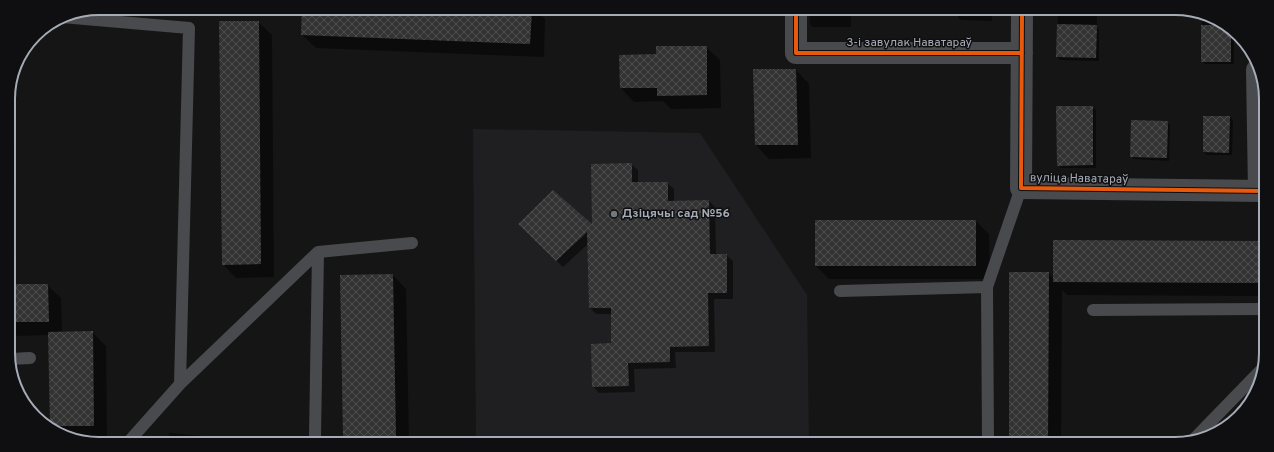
<svg xmlns="http://www.w3.org/2000/svg" width="1274" height="452" font-family="Overpass,sans-serif">
	<style>
		.built { fill: #1f1f21 }
		.shadow { fill: #0007 }
		.building { fill: url(#building-cross-hatch) }
		.lines { fill: none; stroke-linecap: round; stroke-linejoin: round }
		.lane { stroke: #484a4e; stroke-width: 12 }
		.street { stroke: #484a4e; stroke-width: 22 }
		.cycleway-casing { stroke: #0f0f11; stroke-width: 6 }
		.cycleway { stroke: #e8590c; stroke-width: 4 }
		.poi-dot { fill: #73777e; stroke: #0f0f11; stroke-width: 1.5 }
		.labels { text-anchor: middle; dominant-baseline: central; stroke-width: 3; stroke-linejoin: round; paint-order: stroke }
		.street-label { font-size: 12px; fill: #a5acb7; stroke: #0f0f11 }
		.poi-label { font-size: 12px; font-weight: bold; fill: #a5acb7; stroke: #0f0f11; text-anchor: start }
		.rim { fill: none; stroke: #a5acb7; stroke-width: 2 }
	</style>
	<defs>
		<pattern id="building-cross-hatch" width="8" height="8" patternUnits="userSpaceOnUse"><rect width="8" height="8" fill="#333334"/><path d="M0 0l8 8M0 8l8-8" fill="none" stroke="#4e4e4f"/></pattern>
	</defs>
	<rect width="100%" height="100%" fill="#151515"/>
	<path class="built" d="M 473,129 L 700,133 L 807,295 L 809,442 L 476,441 Z"/>
	<path class="shadow" d="M 161,8 L 199,8 L 198,11 L 165,12 Z
		M 303,9 L 536,10 L 545,19 L 544,57 L 316,48 L 302,35 Z
		M 810,11 L 851,11 L 851,27 L 813,27 L 810,24 Z
		M 958,12 L 992,12 L 992,21 L 961,20 L 958,17 Z
		M 1058,12 L 1097,12 L 1097,27 L 1099,29 L 1099,61 L 1060,60 L 1057,57 Z
		M 1202,13 L 1234,33 L 1234,64 L 1205,64 L 1202,61 Z
		M 258,22 L 272,35 L 274,277 L 236,278 L 223,264 Z
		M 706,47 L 720,60 L 721,108 L 671,109 L 663,101 L 634,102 L 621,88 L 620,56 L 657,55 Z
		M 754,70 L 796,70 L 809,84 L 811,158 L 769,159 L 756,145 Z
		M 1092,107 L 1096,110 L 1096,168 L 1061,168 L 1058,165 Z
		M 1230,117 L 1233,120 L 1232,155 L 1207,155 L 1204,152 Z
		M 1167,122 L 1170,125 L 1169,161 L 1134,159 L 1131,156 Z
		M 631,164 L 638,170 L 638,183 L 667,183 L 674,189 L 674,201 L 709,201 L 715,207 L 716,255 L 726,255 L 733,261 L 733,299 L 714,299 L 715,352 L 675,352 L 676,368 L 634,369 L 635,392 L 599,393 L 593,386 L 612,344 L 612,314 L 596,314 L 590,308 L 589,243 L 563,267 L 519,224 L 593,226 Z
		M 976,221 L 989,234 L 990,279 L 829,279 L 816,266 Z
		M 1054,241 L 1263,242 L 1262,296 L 1067,295 L 1062,290 L 1061,443 L 1010,443 L 1010,273 L 1048,273 L 1054,279 Z
		M 393,275 L 406,289 L 409,441 L 348,440 L 344,437 Z
		M 9,285 L 47,285 L 61,298 L 62,333 L 92,332 L 106,346 L 107,439 L 70,439 L 51,426 L 49,335 L 10,336 Z
		M 169,433 L 204,436 L 207,440 L 168,440 Z"/>
	<path class="building" d="M 302,9 L 532,10 L 530,44 L 301,35 Z
		M 219,21 L 259,21 L 261,264 L 222,265 Z
		M 1057,24 L 1097,25 L 1096,58 L 1056,57 Z
		M 1201,25 L 1222,25 L 1231,31 L 1231,62 L 1201,62 Z
		M 656,46 L 707,46 L 707,95 L 657,96 L 657,88 L 620,88 L 619,55 L 656,54 Z
		M 753,69 L 796,69 L 798,145 L 755,145 Z
		M 1056,106 L 1093,106 L 1093,165 L 1057,166 Z
		M 1203,116 L 1230,116 L 1229,153 L 1203,152 Z
		M 1131,120 L 1168,121 L 1167,158 L 1130,157 Z
		M 632,163 L 632,182 L 668,182 L 668,201 L 709,200 L 710,254 L 727,254 L 727,293 L 708,293 L 709,346 L 670,347 L 670,362 L 628,363 L 629,386 L 592,387 L 591,344 L 611,343 L 611,308 L 589,308 L 587,232 L 556,261 L 518,224 L 553,190 L 592,224 L 591,164 Z
		M 815,220 L 976,220 L 976,266 L 815,266 Z
		M 1053,240 L 1263,241 L 1263,283 L 1053,282 Z
		M 1009,272 L 1049,272 L 1048,443 L 1009,443 Z
		M 393,274 L 396,437 L 343,437 L 340,275 Z
		M 9,284 L 48,284 L 49,322 L 9,322 Z
		M 93,331 L 94,426 L 50,426 L 48,332 Z"/>
	<g class="lines">
		<path class="lane" d="M 62,17 L 189,28 L 180,384
			M 318,252 L 412,243
			M 840,291 L 987,287
			M 1093,310 L 1262,309
			M 10,359 L 30,358
			M 131,439 L 180,384 L 318,252 L 315,437
			M 1194,439 L 1261,370
			M 988,443 L 987,287 L 1021,188"/>
		<path class="street" d="M 796,11 L 796,53 L 1022,53
			M 1022,12 L 1021,188 L 1264,191
			M 1257,70 L 1259,191"/>
		<g class="cycleway-casing">
			<path id="cycleway" d="M 796,11 L 796,53 L 1022,53
				M 1022,12 L 1021,188 L 1264,191"/>
		</g>
		<use href="#cycleway" class="cycleway"/>
	</g>
	<circle class="poi-dot" cx="614" cy="214" r="4"/>
	<g class="labels">
		<g class="street-label">
			<text x="909" y="43">3-і завулак Наватараў</text>
			<text transform="translate(1079 179) rotate(1)">вуліца Наватараў</text>
		</g>
		<g class="poi-label">
			<text x="622" y="214">Дзіцячы сад №56</text>
		</g>
	</g>
	<path d="M0 0H1274V452H0ZM99 15H1175A84 84 0 0 1 1259 99V353A84 84 0 0 1 1175 437H99A84 84 0 0 1 15 353V99A84 84 0 0 1 99 15Z" fill="#0f0f11" fill-rule="evenodd"/>
	<path class="rim" d="M99 15H1175A84 84 0 0 1 1259 99V353A84 84 0 0 1 1175 437H99A84 84 0 0 1 15 353V99A84 84 0 0 1 99 15Z"/>
</svg>
